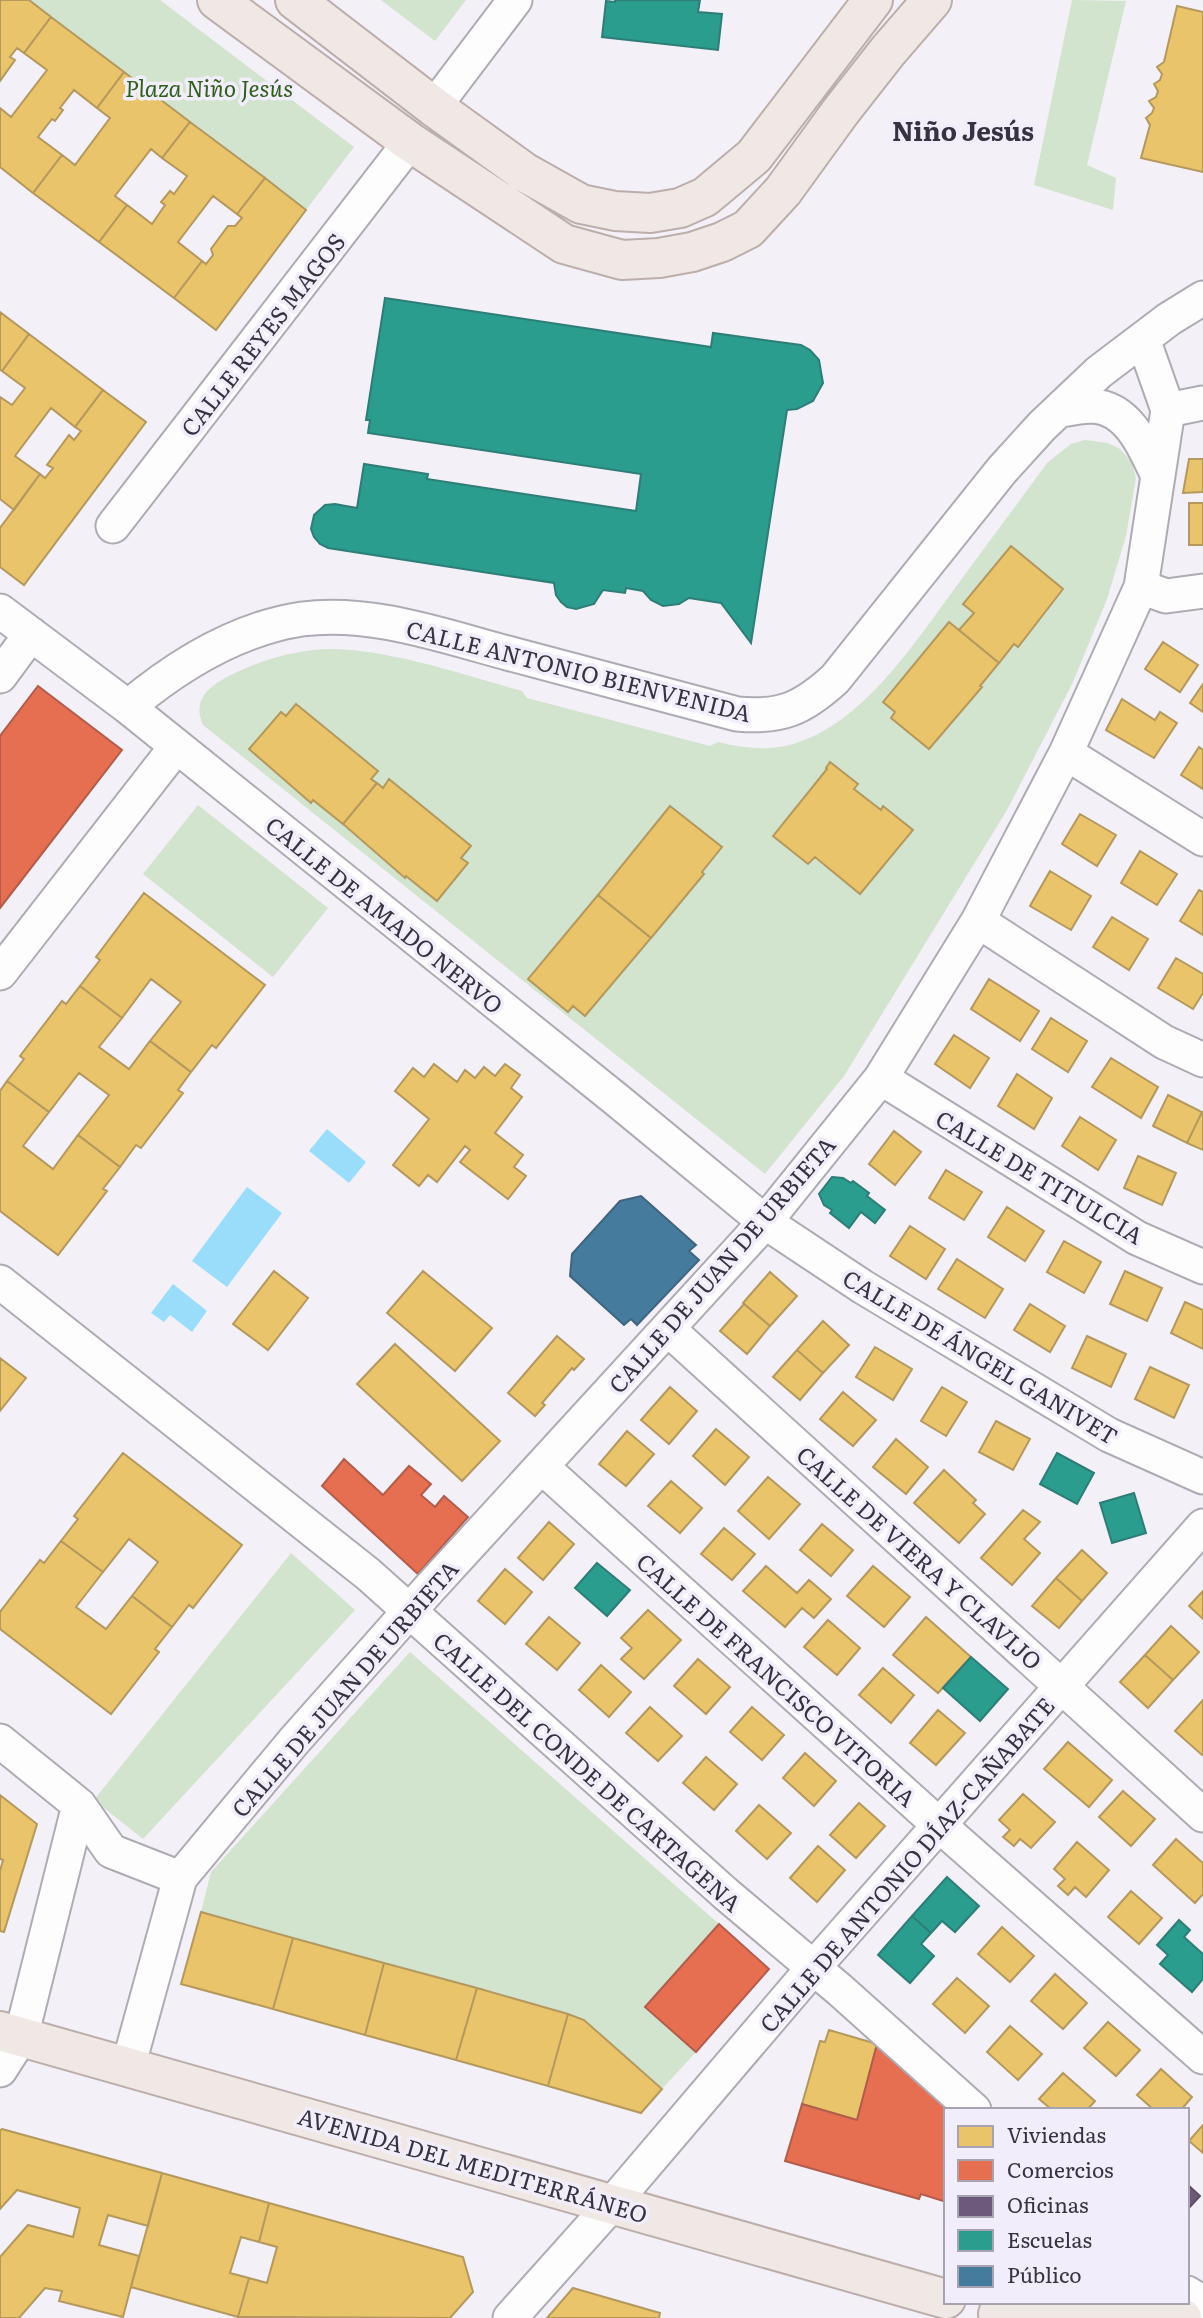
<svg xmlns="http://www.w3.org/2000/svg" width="1203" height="2318" font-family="Literata,serif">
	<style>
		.green { fill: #d2e3ce }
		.water { fill: #9addfa }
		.homes { fill: #e9c46a; stroke: #b4985d; stroke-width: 2 }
		.shops { fill: #e76f51; stroke: #b25d4c; stroke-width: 2 }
		.offices { fill: #6d597a; stroke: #5d4d68; stroke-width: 2 }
		.schools { fill: #2a9d8f; stroke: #2e7d77; stroke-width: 2 }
		.public { fill: #457b9d; stroke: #416581; stroke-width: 2 }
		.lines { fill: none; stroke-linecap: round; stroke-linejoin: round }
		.minor-casing { stroke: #afabb4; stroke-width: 37 }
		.major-casing { stroke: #bcaeaa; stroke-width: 42 }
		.minor { stroke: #fdfdfe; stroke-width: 33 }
		.major { stroke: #f0e8e5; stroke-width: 38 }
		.labels { text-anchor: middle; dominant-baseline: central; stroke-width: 7; stroke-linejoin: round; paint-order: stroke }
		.park-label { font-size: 23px; font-style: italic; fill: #305f1c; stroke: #f2edfa }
		.street-label { font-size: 23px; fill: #37323f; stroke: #f2edfa }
		.quarter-label { font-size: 26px; font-weight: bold; fill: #37323f; stroke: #f2edfa }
	</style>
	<rect width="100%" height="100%" fill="#f3f0f7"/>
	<path class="green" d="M 29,0 L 160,0 L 354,147 L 306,210 Z
		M 381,0 L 466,0 L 435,41 Z
		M 1072,0 L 1126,1 L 1087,165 L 1116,178 L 1113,210 L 1034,185 Z
		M 1085,440 L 1108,443 L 1120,449 L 1132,462 L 1136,478 L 1126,536 L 1107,599 L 1073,682 L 1007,810 L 844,1076 L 765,1174 L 203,725 C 193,703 205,689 225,678 C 257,661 296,649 333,649 C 392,650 464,675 522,691 L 527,698 L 710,746 L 718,742 C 746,749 774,752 802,741 C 868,717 918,638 958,584 C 988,543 1018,503 1047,463 L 1071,444 Z
		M 198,805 L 328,908 L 273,977 L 143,874 Z
		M 291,1553 L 355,1610 L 143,1839 L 94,1800 Z
		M 410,1652 L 719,1924 L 645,2006 L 696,2052 L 662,2089 L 584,2020 L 568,2014 L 201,1912 L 211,1872 Z"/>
	<path class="water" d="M 327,1129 L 366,1162 L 349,1183 L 309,1151 Z
		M 247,1187 L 282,1213 L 227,1287 L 192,1261 Z
		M 173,1284 L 207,1311 L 192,1332 L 170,1315 L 164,1322 L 151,1313 Z"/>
	<path class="homes" d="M 0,0 L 29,0 L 51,17 L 24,53 L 17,48 L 10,57 L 15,60 L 0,81 Z
		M 1177,6 L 1203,12 L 1203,172 L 1141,158 L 1150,125 L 1146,118 L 1152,113 L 1154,108 L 1149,101 L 1156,97 L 1158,91 L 1154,84 L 1160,80 L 1162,74 L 1157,67 L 1164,62 Z
		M 51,17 L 124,72 L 97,108 L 74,90 L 60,108 L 63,110 L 55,121 L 52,119 L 38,137 L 62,155 L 33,193 L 0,167 L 0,108 L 11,117 L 47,70 L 24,53 Z
		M 124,72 L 190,122 L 162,158 L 151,149 L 115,196 L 127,205 L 99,242 L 33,193 L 62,155 L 75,165 L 110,118 L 97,108 Z
		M 190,122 L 265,178 L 237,214 L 213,196 L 178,242 L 202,261 L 174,298 L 99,242 L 127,205 L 152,224 L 165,205 L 161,202 L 170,191 L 174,194 L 187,176 L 162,158 Z
		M 265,178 L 306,210 L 216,330 L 174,298 L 202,261 L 206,264 L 213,255 L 211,249 L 228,226 L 235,226 L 242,218 L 237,214 Z
		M 0,312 L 29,334 L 2,371 L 0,370 Z
		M 29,334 L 103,390 L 75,427 L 51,408 L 15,456 L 40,474 L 14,510 L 0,499 L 0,397 L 12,405 L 25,388 L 2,371 Z
		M 103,390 L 146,422 L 24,585 L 0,567 L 0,528 L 40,474 L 45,478 L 53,468 L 47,465 L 69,435 L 74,440 L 81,431 L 75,427 Z
		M 1189,459 L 1203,459 L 1203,492 L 1183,493 Z
		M 1189,503 L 1203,503 L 1203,545 L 1189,545 Z
		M 1011,546 L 1063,589 L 1018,647 L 1014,644 L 999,663 L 959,630 L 974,613 L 963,604 Z
		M 949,622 L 999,663 L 980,686 L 982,687 L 929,749 L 891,718 L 895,712 L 883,702 Z
		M 1163,642 L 1198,665 L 1180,692 L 1145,669 Z
		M 1203,684 L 1203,712 L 1190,703 Z
		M 1122,699 L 1155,720 L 1160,712 L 1177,723 L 1154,758 L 1106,730 Z
		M 296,704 L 378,771 L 371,779 L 377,783 L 343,824 L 313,800 L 311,803 L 249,749 L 281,712 L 286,716 Z
		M 1199,747 L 1203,750 L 1203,789 L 1181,775 Z
		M 830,762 L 858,784 L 854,789 L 881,810 L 883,806 L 913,830 L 860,894 L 815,857 L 808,864 L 773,836 L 827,769 L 826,768 Z
		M 389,779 L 471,846 L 461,858 L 468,863 L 437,901 L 406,876 L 405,878 L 343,824 L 377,783 L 383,788 Z
		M 670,806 L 722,847 L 702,872 L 704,874 L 651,938 L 598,895 Z
		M 1080,814 L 1116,835 L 1097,866 L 1062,844 Z
		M 1140,851 L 1177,874 L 1157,905 L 1121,883 Z
		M 1050,871 L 1091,896 L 1071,930 L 1030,906 Z
		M 1199,890 L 1203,892 L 1203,935 L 1180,921 Z
		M 144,893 L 265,985 L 216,1048 L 212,1045 L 191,1072 L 150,1041 L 181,1002 L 151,979 L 122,1018 L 80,986 L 100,960 L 96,957 Z
		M 598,895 L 651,938 L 585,1016 L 573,1006 L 568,1012 L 528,979 Z
		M 1112,917 L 1148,939 L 1129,970 L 1093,947 Z
		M 1176,958 L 1203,974 L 1203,993 L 1193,1009 L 1158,988 Z
		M 989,979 L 1039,1011 L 1020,1041 L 971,1009 Z
		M 80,986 L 122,1018 L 99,1047 L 129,1069 L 150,1041 L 191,1072 L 178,1090 L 183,1093 L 141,1148 L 136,1145 L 120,1167 L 78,1135 L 109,1095 L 79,1073 L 49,1112 L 7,1081 L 24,1059 L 20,1056 L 62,1001 L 66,1004 Z
		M 1051,1018 L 1087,1041 L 1068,1072 L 1032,1049 Z
		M 954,1035 L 989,1058 L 970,1088 L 935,1064 Z
		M 1111,1058 L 1158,1087 L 1141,1118 L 1092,1087 Z
		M 434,1064 L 457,1082 L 465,1070 L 475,1078 L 484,1067 L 495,1076 L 505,1064 L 520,1075 L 511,1088 L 522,1097 L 495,1133 L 523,1155 L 514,1167 L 526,1176 L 508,1199 L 460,1162 L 470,1150 L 465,1146 L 437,1182 L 428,1175 L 419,1186 L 393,1165 L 429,1119 L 395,1091 L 413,1068 L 424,1077 Z
		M 1017,1074 L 1052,1098 L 1034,1129 L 998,1106 Z
		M 7,1081 L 49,1112 L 23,1146 L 53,1169 L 78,1135 L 120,1167 L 103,1189 L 107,1191 L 58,1255 L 0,1211 L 0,1091 Z
		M 1168,1095 L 1202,1112 L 1187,1143 L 1153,1126 Z
		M 1202,1112 L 1203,1112 L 1203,1150 L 1187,1143 Z
		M 1080,1117 L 1116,1140 L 1098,1170 L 1062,1146 Z
		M 894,1131 L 921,1152 L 895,1185 L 869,1164 Z
		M 1138,1156 L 1176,1173 L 1162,1205 L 1124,1188 Z
		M 946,1170 L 982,1192 L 964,1220 L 929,1198 Z
		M 1007,1207 L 1044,1231 L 1025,1261 L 988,1237 Z
		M 910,1226 L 945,1249 L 926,1279 L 890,1256 Z
		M 1064,1241 L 1101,1262 L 1084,1293 L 1047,1272 Z
		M 957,1259 L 1003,1289 L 985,1318 L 938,1289 Z
		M 274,1271 L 308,1298 L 268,1350 L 233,1324 Z
		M 423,1271 L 492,1328 L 455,1371 L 387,1313 Z
		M 1125,1271 L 1162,1288 L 1147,1321 L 1110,1304 Z
		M 770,1272 L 797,1296 L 770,1326 L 743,1303 Z
		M 1185,1302 L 1203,1310 L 1203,1349 L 1171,1333 Z
		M 744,1304 L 770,1326 L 747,1354 L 720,1331 Z
		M 1030,1304 L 1065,1326 L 1050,1352 L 1014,1330 Z
		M 823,1321 L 849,1345 L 823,1373 L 797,1350 Z
		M 557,1336 L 584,1359 L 574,1370 L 572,1368 L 542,1403 L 545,1405 L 535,1416 L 508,1393 Z
		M 1087,1336 L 1126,1354 L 1111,1387 L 1072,1368 Z
		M 395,1344 L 500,1441 L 462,1481 L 357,1384 Z
		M 875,1347 L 912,1369 L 893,1400 L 856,1377 Z
		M 797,1350 L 823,1373 L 800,1400 L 773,1377 Z
		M 0,1358 L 26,1378 L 0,1411 Z
		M 1150,1367 L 1189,1385 L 1174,1418 L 1135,1399 Z
		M 670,1387 L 697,1411 L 669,1444 L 641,1420 Z
		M 942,1387 L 967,1402 L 946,1436 L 921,1421 Z
		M 843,1392 L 876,1420 L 853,1446 L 820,1419 Z
		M 996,1421 L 1030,1439 L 1013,1470 L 979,1452 Z
		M 716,1429 L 749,1457 L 725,1485 L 693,1456 Z
		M 627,1431 L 654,1454 L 626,1486 L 599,1464 Z
		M 896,1439 L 928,1467 L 906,1494 L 873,1467 Z
		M 123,1453 L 242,1545 L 193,1608 L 189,1605 L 172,1627 L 132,1596 L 158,1562 L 129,1539 L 103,1572 L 61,1541 L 78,1519 L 74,1516 Z
		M 944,1470 L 976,1500 L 973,1503 L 985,1514 L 959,1543 L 914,1503 Z
		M 768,1477 L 800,1504 L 769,1539 L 738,1511 Z
		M 671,1481 L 702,1508 L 680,1533 L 648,1506 Z
		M 1023,1510 L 1040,1522 L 1024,1539 L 1040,1553 L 1012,1585 L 981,1558 Z
		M 549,1522 L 574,1544 L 543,1580 L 518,1558 Z
		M 822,1524 L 853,1550 L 831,1576 L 800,1550 Z
		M 724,1528 L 755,1554 L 732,1580 L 701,1554 Z
		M 61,1541 L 103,1572 L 76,1607 L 106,1629 L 132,1596 L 172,1627 L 155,1649 L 159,1652 L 111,1714 L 0,1629 L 0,1612 L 40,1560 L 44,1563 Z
		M 1082,1550 L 1107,1573 L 1082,1601 L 1056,1578 Z
		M 766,1566 L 797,1593 L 809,1580 L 831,1599 L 814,1618 L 802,1608 L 785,1627 L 743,1591 Z
		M 873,1566 L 910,1597 L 884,1627 L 847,1596 Z
		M 505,1569 L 532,1592 L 505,1624 L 478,1601 Z
		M 1056,1578 L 1082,1601 L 1059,1628 L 1032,1606 Z
		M 1203,1591 L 1203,1619 L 1189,1606 Z
		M 648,1610 L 681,1640 L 644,1679 L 621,1659 L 632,1648 L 621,1638 Z
		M 549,1617 L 580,1643 L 557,1670 L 526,1644 Z
		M 926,1617 L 971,1657 L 938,1693 L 893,1655 Z
		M 828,1620 L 860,1648 L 837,1675 L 804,1647 Z
		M 1171,1626 L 1199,1652 L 1173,1680 L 1145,1655 Z
		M 1145,1655 L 1173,1680 L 1148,1708 L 1120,1682 Z
		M 698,1659 L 730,1687 L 706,1714 L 674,1686 Z
		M 601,1665 L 631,1692 L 609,1717 L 579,1690 Z
		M 883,1668 L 914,1695 L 891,1723 L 859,1695 Z
		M 1203,1700 L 1203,1754 L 1202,1755 L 1175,1731 Z
		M 650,1707 L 682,1736 L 658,1761 L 626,1733 Z
		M 752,1707 L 784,1735 L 762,1760 L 730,1732 Z
		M 938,1710 L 965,1733 L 936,1765 L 910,1743 Z
		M 1068,1742 L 1112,1780 L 1089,1807 L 1044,1769 Z
		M 805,1753 L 836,1781 L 814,1806 L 783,1778 Z
		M 706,1757 L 737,1784 L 714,1810 L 683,1783 Z
		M 1123,1791 L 1155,1819 L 1131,1846 L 1099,1817 Z
		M 1023,1794 L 1055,1822 L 1031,1848 L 1020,1839 L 1014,1846 L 1003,1837 L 1010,1830 L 999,1820 Z
		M 0,1795 L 37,1824 L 4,1932 L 0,1931 L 0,1871 L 3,1860 L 0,1859 Z
		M 859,1803 L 885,1826 L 856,1858 L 830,1835 Z
		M 759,1805 L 791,1833 L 767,1859 L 736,1831 Z
		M 1176,1839 L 1203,1863 L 1203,1894 L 1195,1903 L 1153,1865 Z
		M 1077,1842 L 1109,1870 L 1086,1897 L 1075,1887 L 1068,1895 L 1058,1886 L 1065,1879 L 1054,1869 Z
		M 818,1846 L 845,1870 L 817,1902 L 790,1878 Z
		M 1131,1891 L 1162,1918 L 1139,1944 L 1108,1917 Z
		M 201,1912 L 293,1938 L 273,2009 L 181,1984 Z
		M 1002,1927 L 1034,1956 L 1010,1982 L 978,1954 Z
		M 293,1938 L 384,1963 L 365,2035 L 273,2009 Z
		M 384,1963 L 477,1988 L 456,2060 L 365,2035 Z
		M 1055,1974 L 1087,2003 L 1063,2029 L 1031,2001 Z
		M 957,1978 L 989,2006 L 965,2033 L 933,2004 Z
		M 477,1988 L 568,2014 L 548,2086 L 456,2060 Z
		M 568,2014 L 584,2020 L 662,2089 L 641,2113 L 548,2086 Z
		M 1108,2022 L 1140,2050 L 1116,2076 L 1084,2048 Z
		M 1010,2026 L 1042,2054 L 1018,2080 L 987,2052 Z
		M 829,2030 L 877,2044 L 857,2120 L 802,2104 L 820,2041 L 825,2042 Z
		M 1161,2069 L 1192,2097 L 1181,2110 L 1154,2110 L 1137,2095 Z
		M 1063,2073 L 1095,2101 L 1087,2110 L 1052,2110 L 1039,2099 Z
		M 1203,2125 L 1203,2153 L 1189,2141 Z
		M 2,2129 L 162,2173 L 148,2226 L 108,2215 L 99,2245 L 139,2256 L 123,2317 L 59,2301 L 62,2291 L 45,2288 L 19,2318 L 0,2318 L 0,2257 L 28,2225 L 73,2237 L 80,2208 L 17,2190 L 0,2209 L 0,2130 Z
		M 162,2173 L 269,2203 L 259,2242 L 241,2237 L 230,2273 L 249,2278 L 238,2317 L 131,2287 Z
		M 269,2203 L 463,2257 L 473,2292 L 450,2318 L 238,2317 L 249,2278 L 267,2283 L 277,2247 L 259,2242 Z
		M 573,2288 L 660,2313 L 659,2318 L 547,2318 Z"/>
	<path class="shops" d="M 38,686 L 122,750 L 0,908 L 0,736 Z
		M 344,1459 L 383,1495 L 409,1466 L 431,1484 L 421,1495 L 435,1507 L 444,1496 L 468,1517 L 418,1574 L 322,1486 Z
		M 719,1924 L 769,1969 L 696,2052 L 645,2007 Z
		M 877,2044 L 950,2110 L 946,2110 L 946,2202 L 921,2194 L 919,2199 L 785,2161 L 802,2104 L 857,2120 Z"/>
	<path class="offices" d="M 1187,2184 L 1200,2196 L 1187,2210 Z"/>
	<path class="schools" d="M 615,0 L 700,0 L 698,12 L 722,14 L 718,50 L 602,37 L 606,1 L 615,2 Z
		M 385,298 L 711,347 L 713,333 L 801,345 L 810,350 L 819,360 L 823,383 L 813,401 L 797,409 L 787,410 L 751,643 L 721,603 L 689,598 L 679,604 L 663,606 L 651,600 L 643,591 L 626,588 L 625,593 L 603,590 L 594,604 L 576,609 L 567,607 L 561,602 L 556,595 L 554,583 L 328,548 L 320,544 L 314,537 L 311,529 L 314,515 L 325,505 L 335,504 L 357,508 L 364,464 L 428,474 L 427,479 L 636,511 L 641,474 L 368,433 L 370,420 L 366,420 Z
		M 832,1177 L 843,1178 L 851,1183 L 853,1181 L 869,1193 L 867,1196 L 885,1210 L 875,1223 L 861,1212 L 849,1228 L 830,1213 L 832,1210 L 824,1205 L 819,1194 Z
		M 1057,1453 L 1094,1473 L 1077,1504 L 1040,1484 Z
		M 1134,1493 L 1146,1533 L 1112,1543 L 1100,1503 Z
		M 597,1563 L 630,1590 L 607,1616 L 575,1588 Z
		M 971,1657 L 1008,1689 L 980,1721 L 943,1688 Z
		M 947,1877 L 979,1906 L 955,1932 L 942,1921 L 931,1933 L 912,1916 Z
		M 912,1916 L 931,1933 L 921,1944 L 934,1956 L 910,1983 L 878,1955 Z
		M 1179,1920 L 1190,1930 L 1184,1937 L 1203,1954 L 1203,1979 L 1192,1992 L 1160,1964 L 1168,1955 L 1157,1945 Z"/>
	<path class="public" d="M 641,1196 L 696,1245 L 689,1251 L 699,1260 L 637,1325 L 631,1319 L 624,1325 L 570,1276 L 572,1254 L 620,1201 Z"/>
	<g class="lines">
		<g class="minor-casing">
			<path id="minor" d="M 434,107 L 515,0
				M 1059,410 C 1070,409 1082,406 1093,406 C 1129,408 1145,448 1158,476
				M 1168,410 L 1203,403
				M 113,526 L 410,142
				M 1141,587 L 1166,596 L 1203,591
				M 0,611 L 128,707 L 617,1100 L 765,1222 L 863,1287 L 1109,1435 L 1203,1477
				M 0,676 L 31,634
				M 128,707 C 178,665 236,629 302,619 C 372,610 443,636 511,654 C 586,674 662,694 737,714 C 781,718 802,709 835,679 L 1002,470 L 1042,426 L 1099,372 L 1169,319 L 1203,298
				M 1066,753 L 1203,839
				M 978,921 L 1164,1042 L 1203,1060
				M 0,973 L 176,747
				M 881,1078 L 1137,1238 L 1203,1267
				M 0,1282 L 368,1574 L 726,1894 L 840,1990 L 974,2110
				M 668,1329 L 1203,1815
				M 542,1467 L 939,1825 L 1203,2057
				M 0,1741 L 79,1805 L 111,1851 L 180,1878
				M 128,2067 L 180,1878 L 294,1741 L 429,1589 L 765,1222 L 881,1078 L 978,921 L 1066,753 L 1141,587 L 1168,410 L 1143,339
				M 0,2070 L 21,2037 L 79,1805
				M 1187,2293 L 1203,2303
				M 510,2318 L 612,2204 L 814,1967 L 1203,1526"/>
		</g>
		<g class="major-casing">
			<path id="major" d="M 217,0 L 410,142 L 564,244 L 622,260 L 659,258 L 692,252 L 722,242 L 748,229 L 783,191 L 841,111 L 888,51 L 932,0
				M 295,0 L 434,107 L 524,172 L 581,204 L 615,211 L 650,213 L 680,208 L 705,197 L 754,156 L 873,0
				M 0,2031 L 946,2299
				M 1073,2302 L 1153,2312 L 1182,2318
				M 998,2314 L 1059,2302"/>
		</g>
		<use href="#minor" class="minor"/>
		<use href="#major" class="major"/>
	</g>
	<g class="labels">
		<g class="park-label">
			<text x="209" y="87">Plaza Niño Jesús</text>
		</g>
		<g class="street-label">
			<text transform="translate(262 334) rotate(-52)">CALLE REYES MAGOS</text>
			<text transform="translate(579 670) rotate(14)">CALLE ANTONIO BIENVENIDA</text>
			<text transform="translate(385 914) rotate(39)">CALLE DE AMADO NERVO</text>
			<text transform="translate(1040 1176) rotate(31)">CALLE DE TITULCIA</text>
			<text transform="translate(721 1264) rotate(-49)">CALLE DE JUAN DE URBIETA</text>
			<text transform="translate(981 1356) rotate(31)">CALLE DE ÁNGEL GANIVET</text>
			<text transform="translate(920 1557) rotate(42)">CALLE DE VIERA Y CLAVIJO</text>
			<text transform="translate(777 1679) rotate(42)">CALLE DE FRANCISCO VITORIA</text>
			<text transform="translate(344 1688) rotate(-49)">CALLE DE JUAN DE URBIETA</text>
			<text transform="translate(588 1771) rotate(42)">CALLE DEL CONDE DE CARTAGENA</text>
			<text transform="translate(906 1864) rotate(-49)">CALLE DE ANTONIO DÍAZ-CAÑABATE</text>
			<text transform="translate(473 2164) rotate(16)">AVENIDA DEL MEDITERRÁNEO</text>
		</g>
		<g class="quarter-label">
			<text x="963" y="129">Niño Jesús</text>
		</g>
	</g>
	<rect x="944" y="2108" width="245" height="196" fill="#f2edfa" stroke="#a7a2af" stroke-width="2"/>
	<rect x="958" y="2126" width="35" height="21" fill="#e9c46a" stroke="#a7a2af" stroke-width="2"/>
	<text x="1007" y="2143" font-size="21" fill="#37323f">Viviendas</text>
	<rect x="958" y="2160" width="35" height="21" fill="#e76f51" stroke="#a7a2af" stroke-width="2"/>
	<text x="1007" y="2178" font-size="21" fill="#37323f">Comercios</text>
	<rect x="958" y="2196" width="35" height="21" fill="#6d597a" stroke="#a7a2af" stroke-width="2"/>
	<text x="1007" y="2213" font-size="21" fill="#37323f">Oficinas</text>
	<rect x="958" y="2230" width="35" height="21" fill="#2a9d8f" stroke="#a7a2af" stroke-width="2"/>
	<text x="1007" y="2248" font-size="21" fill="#37323f">Escuelas</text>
	<rect x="958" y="2266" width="35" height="21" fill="#457b9d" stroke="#a7a2af" stroke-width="2"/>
	<text x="1007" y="2283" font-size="21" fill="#37323f">Público</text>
</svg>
